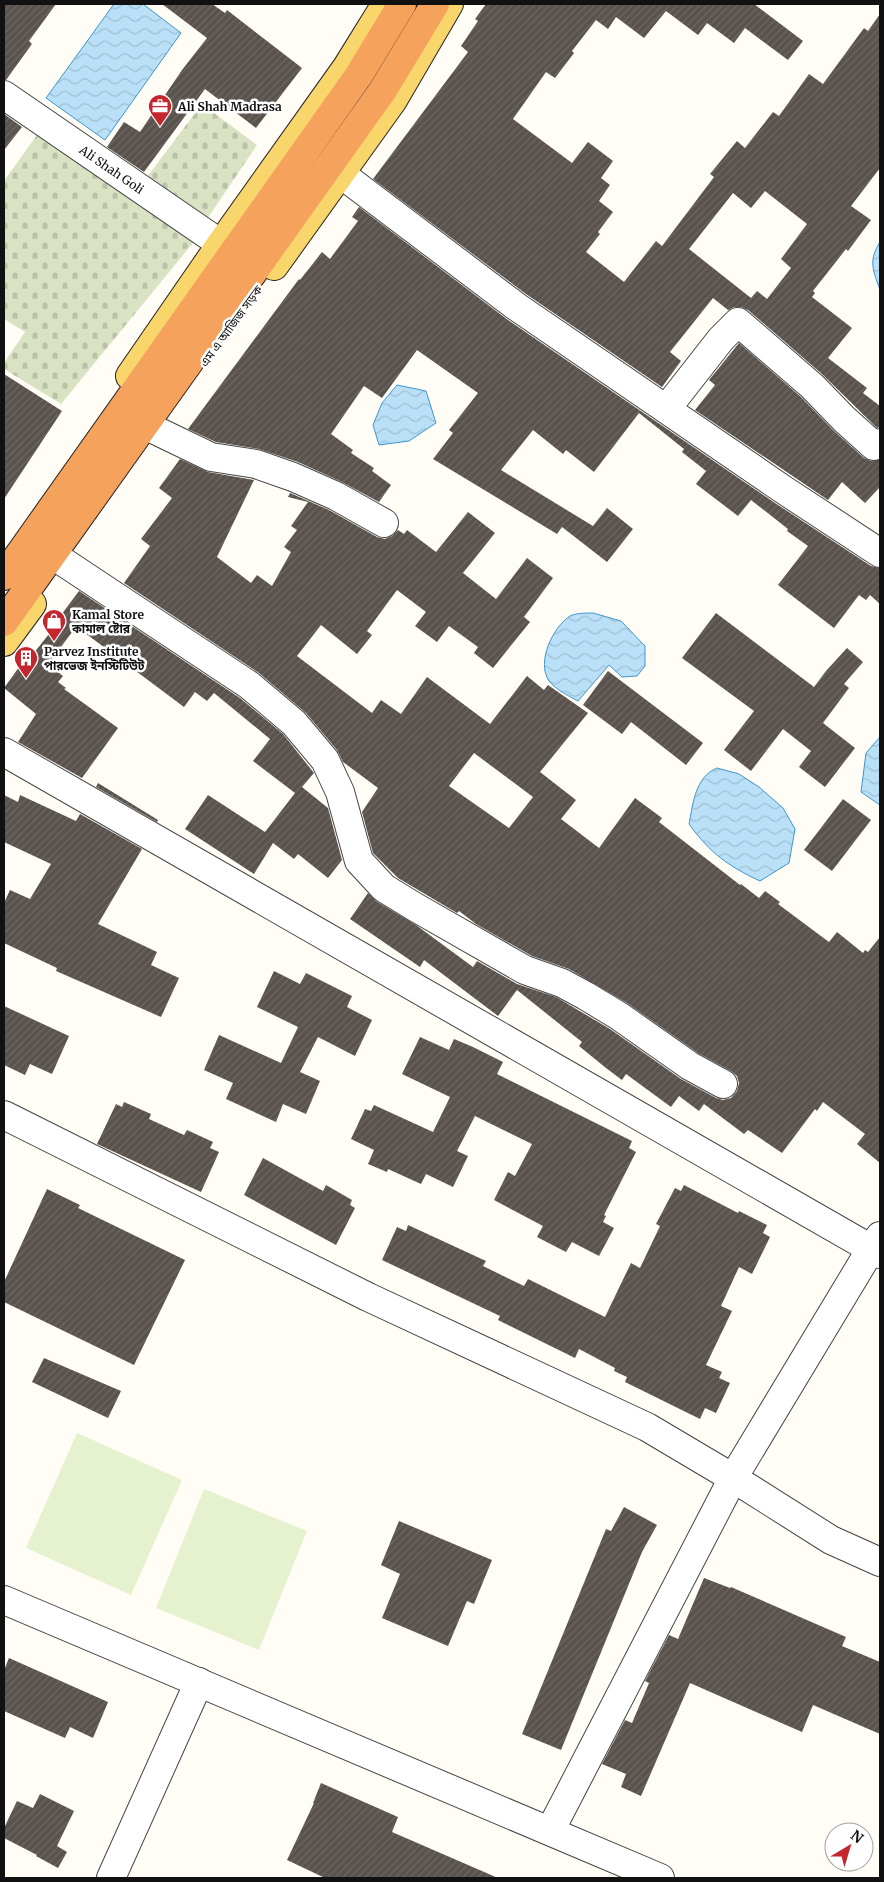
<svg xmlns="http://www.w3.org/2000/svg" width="884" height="1882" font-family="Merriweather,'Noto Sans Bengali',serif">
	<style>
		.cemetery { fill: url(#cemetery-stones) }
		.pitch { fill: #e6f2cf }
		.water { fill: url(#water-waves); stroke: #3f96cf }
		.building { fill: url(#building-hatch); fill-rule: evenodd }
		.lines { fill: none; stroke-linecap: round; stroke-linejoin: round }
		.minor-casing { stroke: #444; stroke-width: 30 }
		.major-casing { stroke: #222; stroke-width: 30 }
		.highway-casing { stroke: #222; stroke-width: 30 }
		.minor { stroke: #fff; stroke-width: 28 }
		.major { stroke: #f9d66b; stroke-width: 28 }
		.highway { stroke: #f5a25d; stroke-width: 28 }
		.labels { text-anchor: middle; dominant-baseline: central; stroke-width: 5; stroke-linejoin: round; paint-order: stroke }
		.poi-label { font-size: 12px; font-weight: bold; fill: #111; stroke: #fff; text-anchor: start }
		.street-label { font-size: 12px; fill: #111; stroke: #fff }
	</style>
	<defs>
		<pattern id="cemetery-stones" width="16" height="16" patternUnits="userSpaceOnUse" patternTransform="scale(1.25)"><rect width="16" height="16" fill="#d9e3c4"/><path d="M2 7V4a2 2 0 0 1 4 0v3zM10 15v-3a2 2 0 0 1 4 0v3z" fill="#b9c2a7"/></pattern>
		<pattern id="water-waves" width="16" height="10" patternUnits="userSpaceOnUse" patternTransform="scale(1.25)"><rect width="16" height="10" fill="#b9e0f7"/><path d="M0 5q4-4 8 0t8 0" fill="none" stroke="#9ebfd3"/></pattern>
		<pattern id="building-hatch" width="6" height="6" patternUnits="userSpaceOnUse" patternTransform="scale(1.25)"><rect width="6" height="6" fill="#5a524d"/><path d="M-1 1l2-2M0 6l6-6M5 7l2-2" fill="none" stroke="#6d6662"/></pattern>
	</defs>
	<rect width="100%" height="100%" fill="#fffdf5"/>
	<path class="cemetery" d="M 202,104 L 257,145 L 203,225 L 144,181 Z
		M 42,128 L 197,238 L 61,404 L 4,369 L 4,363 L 25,332 L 4,319 L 4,181 Z"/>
	<path class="pitch" d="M 77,1433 L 182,1480 L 131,1595 L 26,1548 Z
		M 204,1489 L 307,1531 L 259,1650 L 156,1608 Z"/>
	<path class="water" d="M 114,4 L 143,4 L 181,33 L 105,140 L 46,98 Z
		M 880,242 L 880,290 C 873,270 868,261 880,242 Z
		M 397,385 L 426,391 L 436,423 L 409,441 L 379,445 L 373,425 L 382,403 Z
		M 593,613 L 621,621 L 645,646 L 645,666 L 637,676 L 622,677 L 609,665 L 578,701 C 569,696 556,690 549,681 C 536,662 553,627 570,616 C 576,613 587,613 593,613 Z
		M 880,737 L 880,805 L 861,792 L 866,753 Z
		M 717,768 L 739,774 L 759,787 L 783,808 L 795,829 L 789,863 L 760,881 C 728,866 710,853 689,824 C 693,804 695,777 717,768 Z"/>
	<path class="building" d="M 4,4 L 56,4 L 29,41 L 32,44 L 6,80 L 4,80 Z
		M 162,4 L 212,4 L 225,13 L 227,10 L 302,68 L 256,128 L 205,89 L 144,172 L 107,147 L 124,122 L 140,132 L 182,70 L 207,38 Z
		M 486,4 L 754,4 L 803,41 L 788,60 L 745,28 L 734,43 L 707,23 L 698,35 L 666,11 L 644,38 L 616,17 L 608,29 L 596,20 L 572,51 L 574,53 L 555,78 L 546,72 L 513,119 L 572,163 L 588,142 L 613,161 L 601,178 L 610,185 L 599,201 L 613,212 L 598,232 L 600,234 L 586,252 L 624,282 L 656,241 L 662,246 L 714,177 L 710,174 L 737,141 L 745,148 L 773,112 L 779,116 L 809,74 L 823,84 L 864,28 L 868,31 L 880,14 L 880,168 L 851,206 L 871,220 L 848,251 L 846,249 L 813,291 L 815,293 L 812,297 L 852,328 L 828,358 L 867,388 L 863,393 L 880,406 L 880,427 L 877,428 L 822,374 L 748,310 L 741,307 L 734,307 L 728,310 L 713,298 L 670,352 L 681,361 L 662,387 L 526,294 L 373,179 L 468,52 L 461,46 L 478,21 L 475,19 ZM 765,191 L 807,224 L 781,259 L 791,268 L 767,299 L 757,291 L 751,298 L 689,249 L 733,193 L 751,208 Z
		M 4,114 L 22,127 L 4,150 Z
		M 359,207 L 508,320 L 775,503 L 871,566 L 880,568 L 880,604 L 870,595 L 866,600 L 859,595 L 834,628 L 778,585 L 808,546 L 787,531 L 788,529 L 751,500 L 738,516 L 696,484 L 706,471 L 682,452 L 684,449 L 639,413 L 594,472 L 566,450 L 563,454 L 533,430 L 501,470 L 593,526 L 607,508 L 633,529 L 607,562 L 562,527 L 557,534 L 433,459 L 453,433 L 449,430 L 478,393 L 417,350 L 382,398 L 364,386 L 331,434 L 353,450 L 351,453 L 374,468 L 372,471 L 391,485 L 379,502 L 342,482 L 298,462 L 259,449 L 216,442 L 188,429 L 299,279 L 300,280 L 322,252 L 330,259 L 358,221 L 352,217 Z
		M 739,343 L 801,397 L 833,430 L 864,458 L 871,461 L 880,460 L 880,487 L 865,503 L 842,482 L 828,500 L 695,410 L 715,385 L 709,380 Z
		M 4,374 L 62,411 L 4,499 Z
		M 180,459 L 208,472 L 254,480 L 217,557 L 251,583 L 257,575 L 272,586 L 291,552 L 284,547 L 297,530 L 291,526 L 308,502 L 288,497 L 290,493 L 329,510 L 377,537 L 385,539 L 392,536 L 398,530 L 404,534 L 407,530 L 436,552 L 468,512 L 495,533 L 463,573 L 496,599 L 527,558 L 553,578 L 524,617 L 530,622 L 493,668 L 474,653 L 478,647 L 449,626 L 437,642 L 415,626 L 426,612 L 397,590 L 367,631 L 372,635 L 357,654 L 321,625 L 297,656 L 372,713 L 381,700 L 401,714 L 427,677 L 490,724 L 527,676 L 544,690 L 548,685 L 588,713 L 540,772 L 576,800 L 561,819 L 599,848 L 635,798 L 662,818 L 659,822 L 740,885 L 741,884 L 759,898 L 765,891 L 780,902 L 778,904 L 829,942 L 837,932 L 863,953 L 865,950 L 868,952 L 880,937 L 880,1163 L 857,1144 L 865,1134 L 823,1102 L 817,1111 L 815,1109 L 782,1153 L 748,1130 L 744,1134 L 704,1104 L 699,1111 L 679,1096 L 671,1107 L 626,1074 L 622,1080 L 606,1068 L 579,1046 L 582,1042 L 517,990 L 498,1016 L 424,960 L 420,967 L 350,919 L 368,893 L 376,901 L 416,925 L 473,967 L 477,961 L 517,984 L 556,997 L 610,1029 L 681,1079 L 716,1098 L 723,1100 L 731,1098 L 737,1091 L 739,1083 L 737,1076 L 731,1071 L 698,1053 L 627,1003 L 569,969 L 532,956 L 476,924 L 459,911 L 457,913 L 398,878 L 373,853 L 362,812 L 378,788 L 343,762 L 337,750 L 306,713 L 259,673 L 124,583 L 150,546 L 141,539 L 172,498 L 159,488 ZM 474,753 L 533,797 L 509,828 L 449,786 Z
		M 79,591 L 240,698 L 283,734 L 314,773 L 302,787 L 328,808 L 342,860 L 328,878 L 298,854 L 294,859 L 273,843 L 254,874 L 185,829 L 208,795 L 265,832 L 295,793 L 253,761 L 270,739 L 214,693 L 207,701 L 195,692 L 184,707 L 81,630 L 77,634 L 73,631 L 48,664 L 63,676 L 58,682 L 66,688 L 64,689 L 118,728 L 82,778 L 18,742 L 36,714 L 4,688 L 27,656 L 30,658 L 60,620 L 58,619 Z
		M 716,613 L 814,687 L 826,671 L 847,648 L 863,662 L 844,684 L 849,688 L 823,723 L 855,748 L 825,787 L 799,767 L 811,751 L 783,729 L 751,771 L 724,750 L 754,711 L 682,658 Z
		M 608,671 L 703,743 L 686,765 L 631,722 L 622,734 L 583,705 Z
		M 98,783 L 158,820 L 157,822 L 96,787 Z
		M 4,795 L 18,802 L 20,795 L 76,821 L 80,814 L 142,849 L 98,924 L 157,952 L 151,965 L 179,978 L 161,1017 L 56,971 L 57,968 L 4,943 L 4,903 L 10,890 L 30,899 L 51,864 L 4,842 Z
		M 843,799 L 871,820 L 832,871 L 804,850 Z
		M 274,971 L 300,984 L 306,973 L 352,996 L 347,1007 L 372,1020 L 355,1056 L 318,1037 L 300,1072 L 320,1081 L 306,1114 L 283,1104 L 276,1122 L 226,1099 L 233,1083 L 204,1070 L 219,1035 L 281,1063 L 298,1027 L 257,1007 Z
		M 4,1006 L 69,1036 L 52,1074 L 30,1064 L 25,1075 L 4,1065 Z
		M 420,1037 L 449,1050 L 454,1039 L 473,1047 L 503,1062 L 497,1074 L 632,1141 L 629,1148 L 636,1152 L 604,1215 L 606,1216 L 603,1222 L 614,1228 L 599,1256 L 572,1242 L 566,1252 L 537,1237 L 543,1226 L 494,1200 L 508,1172 L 515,1176 L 532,1144 L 475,1116 L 457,1151 L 468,1156 L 453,1187 L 426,1174 L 421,1184 L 388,1169 L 387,1172 L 368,1164 L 374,1150 L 351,1139 L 365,1109 L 371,1111 L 374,1105 L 433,1132 L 450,1097 L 402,1074 Z
		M 124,1102 L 151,1114 L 149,1119 L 184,1135 L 187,1130 L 213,1142 L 210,1148 L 219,1152 L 201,1192 L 97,1144 L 116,1104 L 122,1107 Z
		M 263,1158 L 323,1191 L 326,1185 L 352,1200 L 350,1205 L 355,1208 L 336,1245 L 244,1195 Z
		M 684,1185 L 738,1213 L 739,1211 L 767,1225 L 763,1233 L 770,1237 L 752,1274 L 739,1267 L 721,1306 L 732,1311 L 706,1365 L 722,1372 L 719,1378 L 730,1383 L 716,1413 L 705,1408 L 700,1419 L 625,1382 L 627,1377 L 614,1371 L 615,1368 L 579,1349 L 575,1358 L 498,1320 L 500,1316 L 382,1260 L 397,1227 L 406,1231 L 408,1225 L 486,1261 L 483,1266 L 524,1286 L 528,1279 L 605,1317 L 631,1263 L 640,1268 L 660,1226 L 656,1224 L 675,1188 L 681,1191 Z
		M 47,1189 L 80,1205 L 78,1208 L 185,1260 L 134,1365 L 4,1302 L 4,1282 Z
		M 44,1358 L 121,1391 L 108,1418 L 32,1382 Z
		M 624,1507 L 657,1525 L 642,1552 L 561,1750 L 522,1734 L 606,1529 L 611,1531 Z
		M 399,1521 L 492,1560 L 474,1604 L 467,1601 L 448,1646 L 382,1618 L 400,1574 L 381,1565 Z
		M 704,1578 L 730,1588 L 731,1587 L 846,1637 L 842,1646 L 880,1662 L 880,1734 L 813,1705 L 802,1732 L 690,1683 L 641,1796 L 621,1787 L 626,1774 L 602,1764 L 625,1720 L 632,1723 L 649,1683 L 645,1681 L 669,1635 L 678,1639 Z
		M 9,1658 L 108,1702 L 93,1738 L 70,1727 L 65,1738 L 4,1711 L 4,1670 Z
		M 321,1783 L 398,1817 L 392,1832 L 498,1878 L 325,1878 L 287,1860 L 314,1803 L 313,1803 Z
		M 40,1794 L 74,1811 L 57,1846 L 67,1852 L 58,1868 L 36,1856 L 37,1855 L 4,1838 L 4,1828 L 17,1801 L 33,1808 Z"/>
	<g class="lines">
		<g class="minor-casing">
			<g id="minor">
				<path id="s1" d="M 4,95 L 221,244"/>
				<path d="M 341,174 L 517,307 L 784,490 L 880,553"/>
				<path d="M 667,408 L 721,339 L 738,322 L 812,386 L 844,419 L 874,446 L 880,443"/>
				<path d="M 155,430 L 211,457 L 256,464 L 293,477 L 336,496 L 384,523"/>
				<path d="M 62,561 L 249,685 L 294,723 L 325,760 L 340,792 L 359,861 L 384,888 L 415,907 L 525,970 L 562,983 L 586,996 L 619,1016 L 690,1066 L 723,1084"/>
				<path d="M 4,752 L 880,1254"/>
				<path d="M 4,1115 L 368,1297 L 647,1427 L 733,1478 L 831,1540 L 880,1562"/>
				<path d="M 4,1600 L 660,1878"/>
				<path d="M 550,1831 L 733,1478 L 871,1249 L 880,1236"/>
				<path d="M 111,1878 L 199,1682"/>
			</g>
		</g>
		<g class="major-casing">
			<path id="major" d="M 274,266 L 393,100 L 449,4
				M 130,376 L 221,244 L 347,67 L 386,4
				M 4,642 L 32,604"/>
		</g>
		<g class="highway-casing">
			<path id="highway" d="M 4,576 L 359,75 L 402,4
				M 4,622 L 383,90 L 435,4"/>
		</g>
		<use href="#minor" class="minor"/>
		<use href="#major" class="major"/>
		<use href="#highway" class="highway"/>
	</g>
	<defs>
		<g id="office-pin" transform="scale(1.25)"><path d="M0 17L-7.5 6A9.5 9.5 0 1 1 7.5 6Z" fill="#c4262e" stroke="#fff"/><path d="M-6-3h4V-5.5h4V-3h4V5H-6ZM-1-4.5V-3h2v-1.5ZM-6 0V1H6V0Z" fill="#fff"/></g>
		<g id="shop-pin" transform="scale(1.25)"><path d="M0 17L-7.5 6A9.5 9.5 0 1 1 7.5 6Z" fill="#c4262e" stroke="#fff"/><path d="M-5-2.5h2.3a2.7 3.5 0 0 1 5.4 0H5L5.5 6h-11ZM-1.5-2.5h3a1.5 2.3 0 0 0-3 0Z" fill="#fff"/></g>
		<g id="building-pin" transform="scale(1.25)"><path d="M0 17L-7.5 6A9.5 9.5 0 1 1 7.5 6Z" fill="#c4262e" stroke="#fff"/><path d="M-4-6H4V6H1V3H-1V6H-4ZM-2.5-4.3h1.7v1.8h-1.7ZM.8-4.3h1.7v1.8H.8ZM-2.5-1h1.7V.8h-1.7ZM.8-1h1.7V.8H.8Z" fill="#fff"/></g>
	</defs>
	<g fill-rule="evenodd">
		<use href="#office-pin" x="160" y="106"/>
		<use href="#shop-pin" x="54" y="621"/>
		<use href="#building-pin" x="26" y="658"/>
	</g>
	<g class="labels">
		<g class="poi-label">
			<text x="178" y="106">Ali Shah Madrasa</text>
			<text x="72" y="614">Kamal Store<tspan x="72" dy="14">কামাল ষ্টোর</tspan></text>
			<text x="44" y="651">Parvez Institute<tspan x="44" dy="14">পারভেজ ইনস্টিটিউট</tspan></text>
		</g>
		<g class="street-label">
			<text stroke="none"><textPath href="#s1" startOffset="131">Ali Shah Goli</textPath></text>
			<text transform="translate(231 326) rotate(-54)">এম এ আজিজ সড়ক</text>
		</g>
	</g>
	<rect width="884" height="1882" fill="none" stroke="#111111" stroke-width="10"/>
	<g transform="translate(849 1847) rotate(38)"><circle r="24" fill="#ffffff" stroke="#a0a0a0"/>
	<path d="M0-4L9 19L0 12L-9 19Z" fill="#c4262e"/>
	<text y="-8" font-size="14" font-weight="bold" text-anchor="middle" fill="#111111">N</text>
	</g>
</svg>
